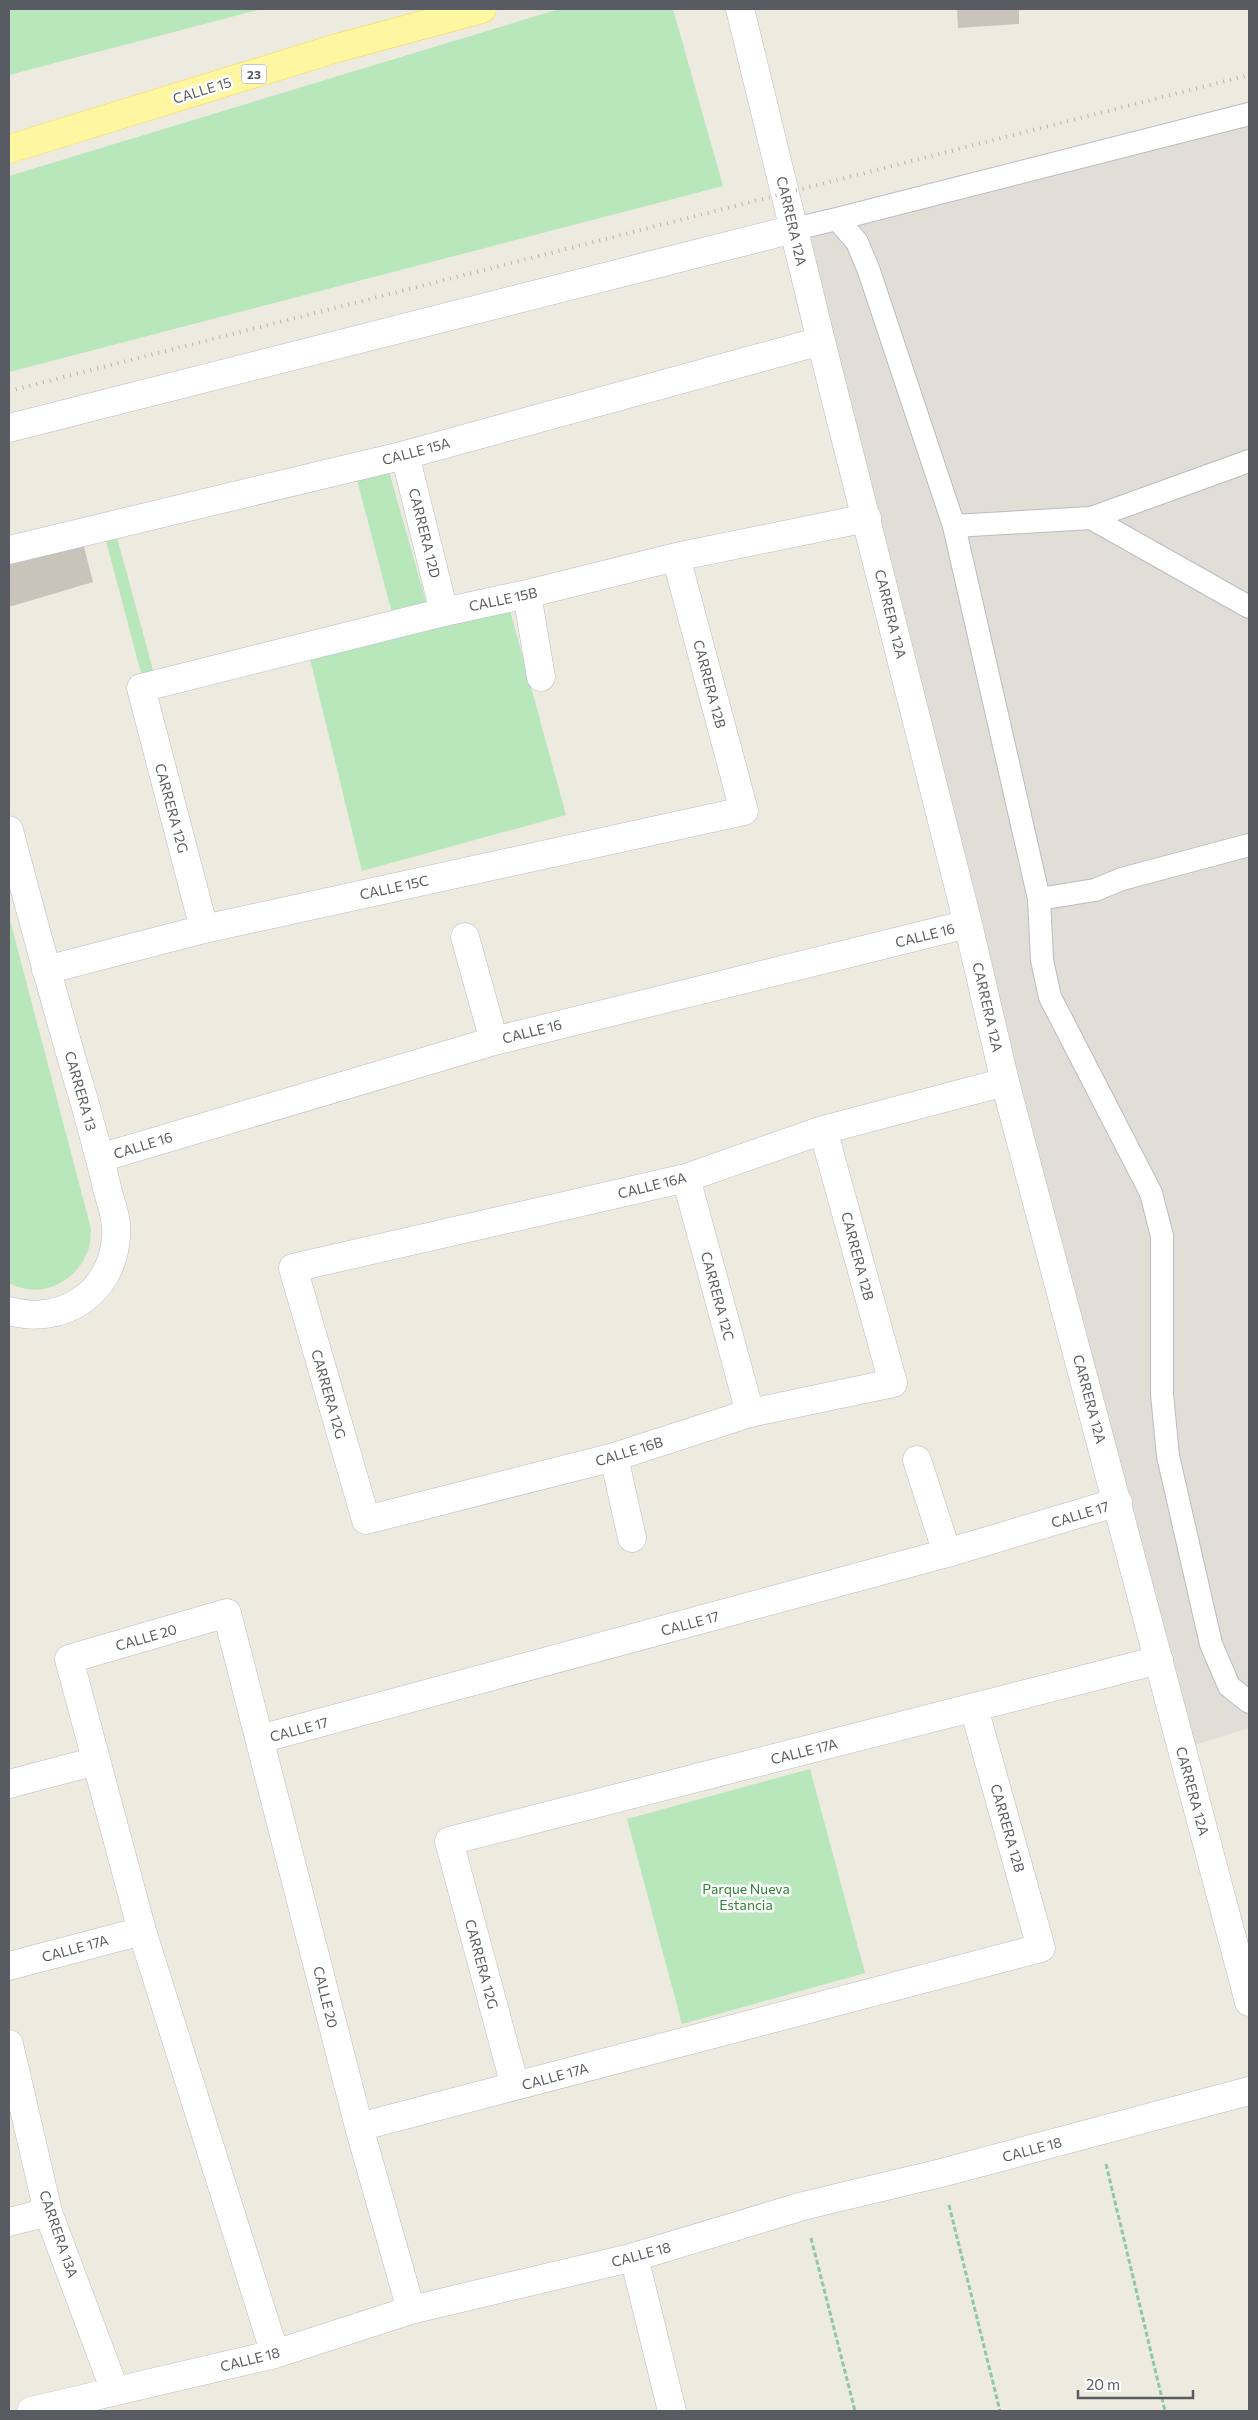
<svg xmlns="http://www.w3.org/2000/svg" width="1258" height="2420" font-family="Commissioner,sans-serif">
	<style>
		.industrial { fill: #e0ded7 }
		.green { fill: #b8e7bb }
		.building { fill: #c8c4bc }
		.lines { fill: none; stroke-linecap: round; stroke-linejoin: round }
		.service-casing { stroke: #babcc3; stroke-width: 24 }
		.minor-casing { stroke: #babcc3; stroke-width: 29 }
		.primary-casing { stroke: #fdd547; stroke-width: 29 }
		.path { stroke: #91c8a4; stroke-width: 3; stroke-dasharray: 5 2.5; stroke-linecap: butt }
		.service { stroke: #fff; stroke-width: 22 }
		.minor { stroke: #fff; stroke-width: 28 }
		.primary { stroke: #fff6a2; stroke-width: 28 }
		.rail { stroke: #b3b4b5; stroke-width: 4; stroke-dasharray: 1 6; stroke-linecap: butt }
		.labels { text-anchor: middle; dominant-baseline: central; stroke-width: 5; stroke-linejoin: round; paint-order: stroke }
		.shield { fill: #fff; stroke: #8a8d91; stroke-width: 1 }
		.shield-label { font-size: 12px; font-weight: bold; fill: #585c62 }
		.street-label { font-size: 14px; fill: #585c62; stroke: #fff }
		.park-label { font-size: 14px; fill: #2d8536; stroke: #fff }
	</style>
	<rect width="100%" height="100%" fill="#edebdf"/>
	<path class="industrial" d="M 1249,108 L 1249,1728 L 1182,1749 L 794,229 Z"/>
	<path class="green" d="M 9,9 L 262,9 L 9,75 Z
		M 559,9 L 673,9 L 723,186 L 9,372 L 9,176 Z
		M 386,461 L 431,619 L 396,628 L 354,469 Z
		M 103,530 L 115,530 L 156,681 L 144,684 Z
		M 508,603 L 566,815 L 362,871 L 309,655 Z
		M 9,916 L 91,1229 C 90,1237 91,1245 87,1253 C 75,1283 39,1300 9,1283 Z
		M 810,1769 L 865,1973 L 682,2024 L 627,1819 Z"/>
	<path class="building" d="M 957,9 L 1019,9 L 1019,24 L 958,28 Z
		M 82,539 L 93,582 L 9,607 L 9,558 Z"/>
	<g class="lines">
		<g class="service-casing">
			<path id="service" d="M 837,219 L 1249,114
				M 794,229 L 837,219 L 857,242 L 869,271 L 954,526 L 1039,899 L 1042,960 L 1050,997 L 1151,1193 L 1162,1236 L 1162,1394 L 1168,1456 L 1211,1644 L 1229,1686 L 1249,1702
				M 1091,518 L 1249,607
				M 954,526 L 1091,518 L 1249,461
				M 1039,899 L 1095,890 L 1122,879 L 1249,845"/>
		</g>
		<g class="minor-casing">
			<path id="minor" d="M 740,9 L 821,341 L 968,924 L 1005,1082 L 1249,2002
				M 9,428 L 794,229
				M 405,455 L 444,612
				M 9,550 L 405,455 L 821,341
				M 527,594 L 541,677
				M 9,830 C 33,921 58,1013 85,1104 C 93,1133 101,1162 108,1192 C 112,1206 118,1222 116,1237 C 112,1293 63,1326 9,1311
				M 204,929 L 141,688 L 444,612 L 527,594 L 676,557 L 867,518
				M 465,937 L 494,1041
				M 46,970 L 204,929 L 744,811 L 676,557
				M 823,1130 L 893,1383 L 750,1413 L 614,1457 L 366,1520 L 293,1268 L 686,1178 L 823,1130 L 1005,1082
				M 100,1158 L 494,1041 L 968,924
				M 686,1178 L 750,1413
				M 614,1457 L 632,1538
				M 917,1460 L 947,1553
				M 260,1739 L 947,1553 L 1118,1502
				M 9,1784 L 96,1761
				M 9,1966 L 142,1931
				M 9,2044 L 48,2212 L 115,2391
				M 515,2086 L 449,1841 L 1159,1660
				M 359,2127 L 1041,1948 L 974,1708
				M 9,2222 L 48,2212
				M 634,2257 L 672,2411
				M 275,2354 L 142,1931 L 69,1659 L 227,1613 L 359,2127 L 411,2310
				M 31,2411 L 275,2354 L 411,2310 L 634,2257 L 803,2206 L 941,2173 L 1249,2091"/>
		</g>
		<g class="primary-casing">
			<path id="primary" d="M 9,149 L 337,48 L 482,9"/>
		</g>
		<path class="path" d="M 1106,2164 L 1165,2411
			M 949,2205 L 1000,2411
			M 811,2238 L 855,2411"/>
		<use href="#service" class="service"/>
		<use href="#minor" class="minor"/>
		<use href="#primary" class="primary"/>
		<path class="rail" d="M 9,391 L 1249,75"/>
	</g>
	<g class="labels">
		<rect class="shield" x="241.5" y="64.5" width="25" height="19" rx="4"/>
		<g class="shield-label">
			<text x="254" y="74">23</text>
		</g>
		<g class="street-label">
			<text transform="translate(202 90) rotate(-17)">CALLE 15</text>
			<text transform="translate(792 221) rotate(77)">CARRERA 12A</text>
			<text transform="translate(416 451) rotate(-15)">CALLE 15A</text>
			<text transform="translate(425 533) rotate(76)">CARRERA 12D</text>
			<text transform="translate(503 599) rotate(-12)">CALLE 15B</text>
			<text transform="translate(891 614) rotate(76)">CARRERA 12A</text>
			<text transform="translate(710 684) rotate(75)">CARRERA 12B</text>
			<text transform="translate(172 808) rotate(75)">CARRERA 12G</text>
			<text transform="translate(394 887) rotate(-12)">CALLE 15C</text>
			<text transform="translate(925 935) rotate(-14)">CALLE 16</text>
			<text transform="translate(988 1007) rotate(77)">CARRERA 12A</text>
			<text transform="translate(532 1031) rotate(-14)">CALLE 16</text>
			<text transform="translate(81 1091) rotate(74)">CARRERA 13</text>
			<text transform="translate(143 1145) rotate(-17)">CALLE 16</text>
			<text transform="translate(652 1185) rotate(-14)">CALLE 16A</text>
			<text transform="translate(858 1256) rotate(75)">CARRERA 12B</text>
			<text transform="translate(718 1296) rotate(75)">CARRERA 12C</text>
			<text transform="translate(329 1394) rotate(74)">CARRERA 12G</text>
			<text transform="translate(1090 1399) rotate(75)">CARRERA 12A</text>
			<text transform="translate(629 1451) rotate(-17)">CALLE 16B</text>
			<text transform="translate(1080 1514) rotate(-17)">CALLE 17</text>
			<text transform="translate(690 1623) rotate(-15)">CALLE 17</text>
			<text transform="translate(146 1637) rotate(-16)">CALLE 20</text>
			<text transform="translate(299 1729) rotate(-15)">CALLE 17</text>
			<text transform="translate(804 1751) rotate(-14)">CALLE 17A</text>
			<text transform="translate(1193 1791) rotate(75)">CARRERA 12A</text>
			<text transform="translate(1008 1828) rotate(74)">CARRERA 12B</text>
			<text transform="translate(75 1948) rotate(-15)">CALLE 17A</text>
			<text transform="translate(482 1964) rotate(75)">CARRERA 12G</text>
			<text transform="translate(326 1997) rotate(76)">CALLE 20</text>
			<text transform="translate(555 2076) rotate(-15)">CALLE 17A</text>
			<text transform="translate(1032 2149) rotate(-15)">CALLE 18</text>
			<text transform="translate(59 2234) rotate(71)">CARRERA 13A</text>
			<text transform="translate(641 2254) rotate(-15)">CALLE 18</text>
			<text transform="translate(250 2359) rotate(-14)">CALLE 18</text>
		</g>
		<g class="park-label">
			<text x="746" y="1888">Parque Nueva<tspan x="746" dy="16">Estancia</tspan></text>
		</g>
	</g>
	<rect width="1258" height="2420" fill="none" stroke="#585c62" stroke-width="20"/>
	<path d="M1078 2390v8h115v-8" fill="none" stroke="#585c62" stroke-width="2.5"/>
	<text x="1086" y="2390" font-size="15" fill="#585c62" stroke="#ffffff" stroke-width="4" paint-order="stroke">20 m</text>
</svg>
